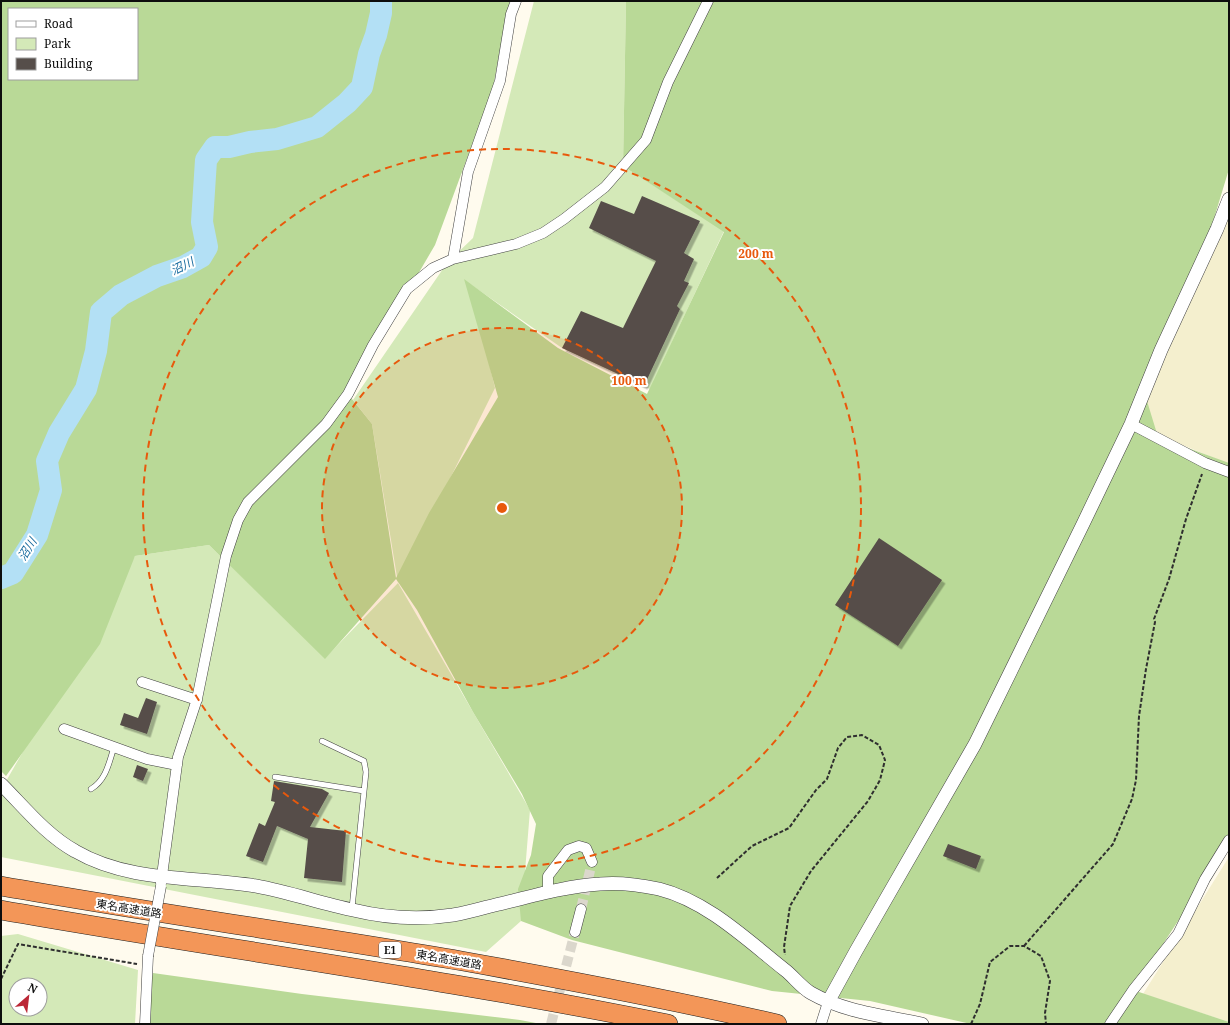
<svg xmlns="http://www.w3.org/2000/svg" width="1230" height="1025" font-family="'Noto Serif','Noto Sans JP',serif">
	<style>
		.farmland { fill: #f4efce }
		.green { fill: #d4e9b8; fill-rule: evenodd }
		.forest { fill: #b9d997; fill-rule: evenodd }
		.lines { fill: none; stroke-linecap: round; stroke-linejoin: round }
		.river { stroke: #b3e0f5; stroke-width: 22 }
		.building { fill: #564e4a; filter: url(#shadow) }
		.minor-tunnel { stroke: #dbd7cc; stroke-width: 10; stroke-dasharray: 10 5; stroke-linecap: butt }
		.service-casing { stroke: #404040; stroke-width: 6 }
		.minor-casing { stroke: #404040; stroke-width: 11 }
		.tertiary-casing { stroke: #404040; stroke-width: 14 }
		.motorway-casing { stroke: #1e1e1e; stroke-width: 20 }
		.path { stroke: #2f2f2f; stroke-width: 2; stroke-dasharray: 4 2; stroke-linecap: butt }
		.service { stroke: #fff; stroke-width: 5 }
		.minor { stroke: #fff; stroke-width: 10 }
		.tertiary { stroke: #fff; stroke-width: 13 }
		.motorway { stroke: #f39658; stroke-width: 19 }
		.minor-bridge-casing { stroke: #404040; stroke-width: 11; stroke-linecap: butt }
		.minor-bridge { stroke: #fff; stroke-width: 10 }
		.ring { fill: none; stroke: #e8590c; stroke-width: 2; stroke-dasharray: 7 5 }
		.labels { text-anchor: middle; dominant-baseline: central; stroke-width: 4; stroke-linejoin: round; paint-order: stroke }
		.shield { fill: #fff; stroke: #565656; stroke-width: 1 }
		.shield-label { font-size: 10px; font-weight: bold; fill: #0d0d0d }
		.street-label { font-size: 11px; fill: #0d0d0d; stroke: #fff }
		.water-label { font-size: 12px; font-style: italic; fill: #186b9e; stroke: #fff }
		.centre { fill: #e8590c; stroke: #fff; stroke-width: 2 }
		.ring-label { font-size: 12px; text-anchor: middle; font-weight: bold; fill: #e8590c; stroke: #fff; stroke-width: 4; stroke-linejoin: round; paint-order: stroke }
	</style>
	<defs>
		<filter id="shadow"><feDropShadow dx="3.5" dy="3.5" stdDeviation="0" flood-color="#0004"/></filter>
	</defs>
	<rect width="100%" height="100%" fill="#fffbee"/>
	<path class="farmland" d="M 1229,197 L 1229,464 L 1131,424 Z
		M 1229,857 L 1229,1022 L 1143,994 Z"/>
	<path class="green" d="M 534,1 L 626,1 L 623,166 L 724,231 L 650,389 L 562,348 L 470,284 L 495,388 L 398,583 L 530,810 L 521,921 L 486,952 L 1,857 L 1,790 L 135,556 L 209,545 L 325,658 L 398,583 L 372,424 L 353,400 L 447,263 L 473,238 Z
		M 18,934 L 138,970 L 135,1024 L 1,1024 L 1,936 ZM 16,985 L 40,985 L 40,1009 L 16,1009 Z"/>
	<path class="forest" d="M 1,1 L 511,1 L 506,17 L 493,88 L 435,245 L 348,394 L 372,424 L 396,578 L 429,513 L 498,397 L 464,279 L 558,348 L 647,394 L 724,232 L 623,166 L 626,1 L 1229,1 L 1229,169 L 1199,268 L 1147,401 L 1158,437 L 1229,463 L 1229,843 L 1133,990 L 1229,1022 L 1229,1024 L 971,1024 L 870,1001 L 772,991 L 572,940 L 521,921 L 518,889 L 531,855 L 536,824 L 522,794 L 473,712 L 417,610 L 396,579 L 325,659 L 209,545 L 135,556 L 100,644 L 6,776 L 1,771 ZM 9,9 L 137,9 L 137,79 L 9,79 Z
		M 153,973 L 302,994 L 520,1020 L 541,1024 L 140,1024 Z"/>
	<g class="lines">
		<path class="river" d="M 1,578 L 13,573 L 37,535 L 51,490 L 47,461 L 59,433 L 86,389 L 96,351 L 101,312 L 121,295 L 157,276 L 183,267 L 201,257 L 207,247 L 202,222 L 206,160 L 215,147 L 229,147 L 250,142 L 277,139 L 317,127 L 347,103 L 362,87 L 369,54 L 376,35 L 381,13 L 381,1"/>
	</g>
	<path class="building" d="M 642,196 L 700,221 L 684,253 L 694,259 L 684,281 L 689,283 L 677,306 L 680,309 L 644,386 L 562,348 L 581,311 L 623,328 L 656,261 L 589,228 L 601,201 L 634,214 Z
		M 879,538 L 942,580 L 898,646 L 835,605 Z
		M 146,698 L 157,702 L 147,734 L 120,725 L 124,713 L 138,718 Z
		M 137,765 L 148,769 L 143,781 L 133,777 Z
		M 274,781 L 322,789 L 329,793 L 310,827 L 346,831 L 342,882 L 304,878 L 308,839 L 277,826 L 263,862 L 246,856 L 259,823 L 265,826 L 275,802 L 271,801 Z
		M 948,844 L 981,856 L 976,869 L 943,856 Z"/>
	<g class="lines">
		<path class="minor-tunnel" d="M 581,909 L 592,862
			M 551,1024 L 575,932"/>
		<g class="service-casing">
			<path id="service" d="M 322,741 L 364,761 L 366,772 L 352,908
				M 275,777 L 364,791
				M 91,789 C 106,780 109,763 114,747"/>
		</g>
		<g class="minor-casing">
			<path id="minor" d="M 453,259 L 468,172 L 500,81 L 511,14 L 516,1
				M 1131,424 L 1205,463 L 1229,472
				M 142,682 L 197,700
				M 64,729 L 147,759 L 177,765
				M 161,883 L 178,757 L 197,699 L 226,556 L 238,520 L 248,502 L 326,424 L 348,394 L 373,345 L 407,289 L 433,268 L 453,259 L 516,244 L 543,233 L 564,219 L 605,187 L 646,140 L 668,82 L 708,1
				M 548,893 L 548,876 L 568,850 L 579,846 L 586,848 L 592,862
				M 575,932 L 581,909
				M 145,1024 L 148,956
				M 821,1024 L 828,1002
				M 1110,1024 L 1133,990 L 1178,934 L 1205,879 L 1229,840"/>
		</g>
		<g class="tertiary-casing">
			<path id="tertiary" d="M 1,784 C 24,807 46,835 75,851 C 130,883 195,876 256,886 C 289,892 320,903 353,910 C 386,918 420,920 453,915 C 464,913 476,910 487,907 C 522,899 564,886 600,884 C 620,882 640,885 659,889 C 707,901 747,940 785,970 C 794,977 801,987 811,993 C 844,1012 885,1016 922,1024
				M 828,1002 L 856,951 L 975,744 L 1083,524 L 1131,424 L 1161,350 L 1217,229 L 1229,199"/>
		</g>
		<g class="motorway-casing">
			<path id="motorway" d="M 1,886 C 155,913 309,935 462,961 C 568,980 673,1000 777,1024
				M 1,910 C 223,949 447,979 668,1024"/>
		</g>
		<path class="path" d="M 717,878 L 752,846 L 789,828 L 816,790 L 827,779 L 838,748 L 847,737 L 862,735 L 879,745 L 885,760 L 880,780 L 868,801 L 811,871 L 790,906 L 784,947 L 785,955
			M 1024,946 L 1113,844 L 1132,799 L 1136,780 L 1139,716 L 1146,669 L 1155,622 L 1154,619 L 1169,579 L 1186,519 L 1202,474
			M 1,979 L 18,944 L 137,964
			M 971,1024 L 980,1004 L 990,962 L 1010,946 L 1024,946 L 1041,956 L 1050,981 L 1045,1013 L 1046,1024"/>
		<use href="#service" class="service"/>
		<use href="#minor" class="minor"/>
		<use href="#tertiary" class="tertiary"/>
		<use href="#motorway" class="motorway"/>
		<g class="minor-bridge-casing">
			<path id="minor-bridge" d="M 148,956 L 161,886"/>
		</g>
		<use href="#minor-bridge" class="minor-bridge"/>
	</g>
	<circle cx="502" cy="508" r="180" fill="#e8590c" fill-opacity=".12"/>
	<g class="ring">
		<circle cx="502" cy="508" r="180"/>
		<circle cx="502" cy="508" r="359"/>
	</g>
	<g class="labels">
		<rect class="shield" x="379" y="942" width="22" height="16" rx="3"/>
		<g class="shield-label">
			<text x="390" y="950">E1</text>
		</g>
		<g class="street-label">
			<text transform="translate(129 908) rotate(9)">東名高速道路</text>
			<text transform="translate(449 959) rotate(10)">東名高速道路</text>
		</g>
		<g class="water-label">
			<text transform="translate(182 266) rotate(-26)">沼川</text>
			<text transform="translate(27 549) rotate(-58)">沼川</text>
		</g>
	</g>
	<circle cx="502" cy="508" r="6" class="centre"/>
	<g class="ring-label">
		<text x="756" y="258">200 m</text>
		<text x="629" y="385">100 m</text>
	</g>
	<rect width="1230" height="1025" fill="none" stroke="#0d0d0d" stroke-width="4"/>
	<rect x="8" y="8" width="130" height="72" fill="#ffffff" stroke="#9e9e9e"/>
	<rect x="16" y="21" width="20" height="6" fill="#ffffff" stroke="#9e9e9e"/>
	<text x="44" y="28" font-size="12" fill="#0d0d0d">Road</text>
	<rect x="16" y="38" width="20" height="12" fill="#d4e9b8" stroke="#9e9e9e"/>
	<text x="44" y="48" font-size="12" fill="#0d0d0d">Park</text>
	<rect x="16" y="58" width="20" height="12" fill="#564e4a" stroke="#9e9e9e"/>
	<text x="44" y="68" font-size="12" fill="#0d0d0d">Building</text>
	<g transform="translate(28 997) rotate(28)"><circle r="19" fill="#ffffff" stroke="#9e9e9e"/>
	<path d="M0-3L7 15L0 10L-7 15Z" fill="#bc2736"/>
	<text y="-6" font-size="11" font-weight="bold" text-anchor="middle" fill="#0d0d0d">N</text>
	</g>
</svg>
